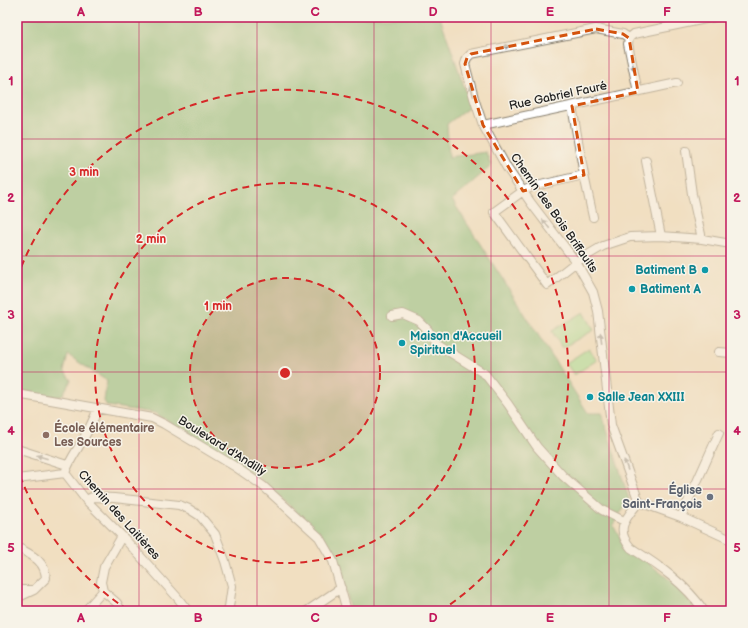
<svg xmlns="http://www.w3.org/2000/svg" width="748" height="628" font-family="'Balsamiq Sans',sans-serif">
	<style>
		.green { fill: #a0de92; stroke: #5e7d57 }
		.forest { fill: #80bd7c; stroke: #4e6c4c }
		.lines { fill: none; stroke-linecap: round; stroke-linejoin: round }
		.street-casing { stroke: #867e6e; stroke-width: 10 }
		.street { stroke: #fff; stroke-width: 8 }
		.oneway { fill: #999 }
		.marked { fill: none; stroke: #d4530e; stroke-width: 3; stroke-dasharray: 8 5; stroke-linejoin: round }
		.grid { fill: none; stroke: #c2185b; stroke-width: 1; stroke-opacity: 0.55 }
		.ring { fill: none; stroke: #d62828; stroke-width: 2; stroke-dasharray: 7 5 }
		.culture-dot { fill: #0f9aa8; stroke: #f7f3e8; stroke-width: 1.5 }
		.education-dot { fill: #8d6e63; stroke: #f7f3e8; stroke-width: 1.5 }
		.worship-dot { fill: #6b7280; stroke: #f7f3e8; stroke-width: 1.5 }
		.labels { text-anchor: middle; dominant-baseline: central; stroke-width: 3; stroke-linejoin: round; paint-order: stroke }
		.street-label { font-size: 12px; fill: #1c1c1c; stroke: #f7f3e8 }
		.culture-label { font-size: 12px; font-weight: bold; fill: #0d838f; stroke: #f7f3e8; text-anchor: start }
		.education-label { font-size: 12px; font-weight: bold; fill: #785e54; stroke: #f7f3e8; text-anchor: start }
		.worship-label { font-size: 12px; font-weight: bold; fill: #5b616d; stroke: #f7f3e8; text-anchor: end }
		.centre { fill: #d62828; stroke: #f7f3e8; stroke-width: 2 }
		.ring-label { font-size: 12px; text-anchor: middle; font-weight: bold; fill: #d62828; stroke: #f7f3e8; stroke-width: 3; stroke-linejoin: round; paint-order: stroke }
		.neatline { fill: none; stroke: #c2185b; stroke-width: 1.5 }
		.grid-label { font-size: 13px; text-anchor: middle; font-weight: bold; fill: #c2185b }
	</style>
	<rect width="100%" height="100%" fill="#f7f3e8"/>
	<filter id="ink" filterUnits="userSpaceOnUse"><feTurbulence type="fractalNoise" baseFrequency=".025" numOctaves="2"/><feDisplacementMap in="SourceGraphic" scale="8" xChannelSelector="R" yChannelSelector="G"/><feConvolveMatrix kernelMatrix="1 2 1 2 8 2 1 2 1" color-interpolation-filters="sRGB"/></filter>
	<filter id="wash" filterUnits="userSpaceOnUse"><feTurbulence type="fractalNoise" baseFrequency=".012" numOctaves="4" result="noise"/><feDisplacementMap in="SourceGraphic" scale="16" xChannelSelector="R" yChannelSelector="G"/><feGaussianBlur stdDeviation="0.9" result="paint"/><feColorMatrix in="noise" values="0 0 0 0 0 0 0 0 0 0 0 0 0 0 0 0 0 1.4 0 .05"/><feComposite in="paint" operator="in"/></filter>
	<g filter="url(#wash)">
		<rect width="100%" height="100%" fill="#f1dfc1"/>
		<path class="green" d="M 584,312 L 594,330 L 562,348 L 552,331 Z
			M 589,348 L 597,360 L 574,375 L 566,363 Z"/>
		<path class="forest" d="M 17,17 L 440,17 L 471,106 L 447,124 L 449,157 L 486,152 L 491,166 L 452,200 L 588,413 L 602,413 L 605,424 L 629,499 L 613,525 L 622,542 L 675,584 L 697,611 L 351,611 L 339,562 L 320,534 L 271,489 L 258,477 L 231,460 L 155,413 L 107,406 L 104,401 L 107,381 L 68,355 L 64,371 L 71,380 L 62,396 L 51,397 L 17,391 Z"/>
	</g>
	<g filter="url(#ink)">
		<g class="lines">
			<g class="street-casing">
				<path id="street" d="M 629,38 L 623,34 L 596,29 L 471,54 L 467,58 L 465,64 L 474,98 L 483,125 L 507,168 L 531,203 L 576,262 L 593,292 L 598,311 L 611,425 L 639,502
					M 629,38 L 634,34 L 715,17
					M 629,38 L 628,44 L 638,92
					M 572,106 L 584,175 L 593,217
					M 483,125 L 677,83
					M 686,151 L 692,194 L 702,239
					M 646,161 L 661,236
					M 584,175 L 532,187 L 523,191 L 494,212 L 547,285 L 576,262 L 603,246 L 630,237 L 661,236 L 702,239 L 731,244
					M 392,316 L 403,314 L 419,321 L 428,330 L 435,343 L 485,374 L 508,404 L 537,447 L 563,476 L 602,510 L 624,521
					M 719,352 L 731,353
					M 17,394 L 152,418 L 164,424 L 234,466 L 263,486 L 319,537 L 333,561 L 347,611
					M 17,449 L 67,465
					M 65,473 L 86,500 L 122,536 L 177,597 L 188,611
					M 65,473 C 68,464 73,456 78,448 C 86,435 93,422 98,408
					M 17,479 L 65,473
					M 86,500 L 92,497 L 114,498 L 179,505 L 189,509 L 200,516 L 215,534 L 225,561 L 232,586 L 229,607 L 227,611
					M 639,502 C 626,518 614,529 631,548 C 658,565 686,584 704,611
					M 639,502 L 681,517 L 731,540
					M 681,517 L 719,433
					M 17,547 C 31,555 45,560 46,578 L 34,590 L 17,598
					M 17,590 L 32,590
					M 103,591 L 117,603 L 121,611
					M 85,611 L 103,591 L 101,582 L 104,567 L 122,536
					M 307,611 L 341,588"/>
			</g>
			<use href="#street" class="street"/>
		</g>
		<defs><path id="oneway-solid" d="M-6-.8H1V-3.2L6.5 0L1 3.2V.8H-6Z"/></defs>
		<g class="oneway">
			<use href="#oneway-solid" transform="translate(504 47) rotate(-12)"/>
			<use href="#oneway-solid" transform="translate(633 65) rotate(78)"/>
			<use href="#oneway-solid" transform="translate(472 91) rotate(-105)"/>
			<use href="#oneway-solid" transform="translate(600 100) rotate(168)"/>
			<use href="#oneway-solid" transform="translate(546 224) rotate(-128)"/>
			<use href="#oneway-solid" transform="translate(601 338) rotate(-97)"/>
			<use href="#oneway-solid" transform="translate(42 457) rotate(-162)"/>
			<use href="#oneway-solid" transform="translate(626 465) rotate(-110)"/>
		</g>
	</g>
	<path d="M0 0H748V628H0ZM 596,29 L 623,34 L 629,38 L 638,92 L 572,106 L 584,175 L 523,191 L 483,125 L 465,64 L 467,58 L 471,54 Z" fill="#f1dfc1" fill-opacity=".55" fill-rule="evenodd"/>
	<path class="marked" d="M 596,29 L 623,34 L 629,38 L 638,92 L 572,106 L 584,175 L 523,191 L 483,125 L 465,64 L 467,58 L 471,54 Z"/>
	<path class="grid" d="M 139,17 L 139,611M 257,17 L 257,611M 374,17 L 374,611M 491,17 L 491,611M 609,17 L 609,611M 17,139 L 731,139M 17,256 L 731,256M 17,372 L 731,372M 17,489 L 731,489"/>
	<circle cx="285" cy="373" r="95" fill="#d62828" fill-opacity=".12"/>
	<g class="ring">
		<circle cx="285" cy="373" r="95"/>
		<circle cx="285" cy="373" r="190"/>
		<path d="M128 610A284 284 0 0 1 17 468M17 278A284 284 0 1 1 442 610"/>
	</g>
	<g class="culture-dot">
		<circle cx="705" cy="270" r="4"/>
		<circle cx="632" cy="289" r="4"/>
		<circle cx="402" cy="343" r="4"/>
		<circle cx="590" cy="397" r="4"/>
	</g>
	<circle class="education-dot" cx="46" cy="435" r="4"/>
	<circle class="worship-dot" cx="710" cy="497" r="4"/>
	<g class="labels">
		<g class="street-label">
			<text transform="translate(558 96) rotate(-12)">Rue Gabriel Fauré</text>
			<text transform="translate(554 213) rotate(55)">Chemin des Bois Briffaults</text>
			<text transform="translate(222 446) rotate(32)">Boulevard d'Andilly</text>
			<text transform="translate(119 515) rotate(48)">Chemin des Laitières</text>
		</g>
		<g class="culture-label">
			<text x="697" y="270" text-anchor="end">Batiment B</text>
			<text x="640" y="289">Batiment A</text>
			<text x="410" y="336">Maison d'Accueil<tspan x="410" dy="14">Spirituel</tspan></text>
			<text x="598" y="397">Salle Jean XXIII</text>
		</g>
		<g class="education-label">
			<text x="54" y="428">École élémentaire<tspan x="54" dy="14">Les Sources</tspan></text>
		</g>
		<g class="worship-label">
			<text x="702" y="490">Église<tspan x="702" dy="14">Saint-François</tspan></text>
		</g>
	</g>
	<circle cx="285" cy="373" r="6" class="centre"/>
	<g class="ring-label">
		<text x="84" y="176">3 min</text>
		<text x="151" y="243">2 min</text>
		<text x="218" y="310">1 min</text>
	</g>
	<rect width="748" height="628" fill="none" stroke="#f7f3e8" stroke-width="44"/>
	<rect x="22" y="22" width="704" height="584" class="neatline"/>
	<g class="grid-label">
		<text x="81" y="16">A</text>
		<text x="198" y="16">B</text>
		<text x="315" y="16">C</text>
		<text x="433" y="16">D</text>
		<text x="550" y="16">E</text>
		<text x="667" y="16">F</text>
		<text x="11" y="85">1</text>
		<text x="737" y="85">1</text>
		<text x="11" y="202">2</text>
		<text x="737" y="202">2</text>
		<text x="11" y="319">3</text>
		<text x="737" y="319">3</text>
		<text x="11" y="435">4</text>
		<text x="737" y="435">4</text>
		<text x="11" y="552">5</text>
		<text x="737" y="552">5</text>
		<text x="81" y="622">A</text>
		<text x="198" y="622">B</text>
		<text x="315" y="622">C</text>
		<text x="433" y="622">D</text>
		<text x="550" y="622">E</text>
		<text x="667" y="622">F</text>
	</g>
</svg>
